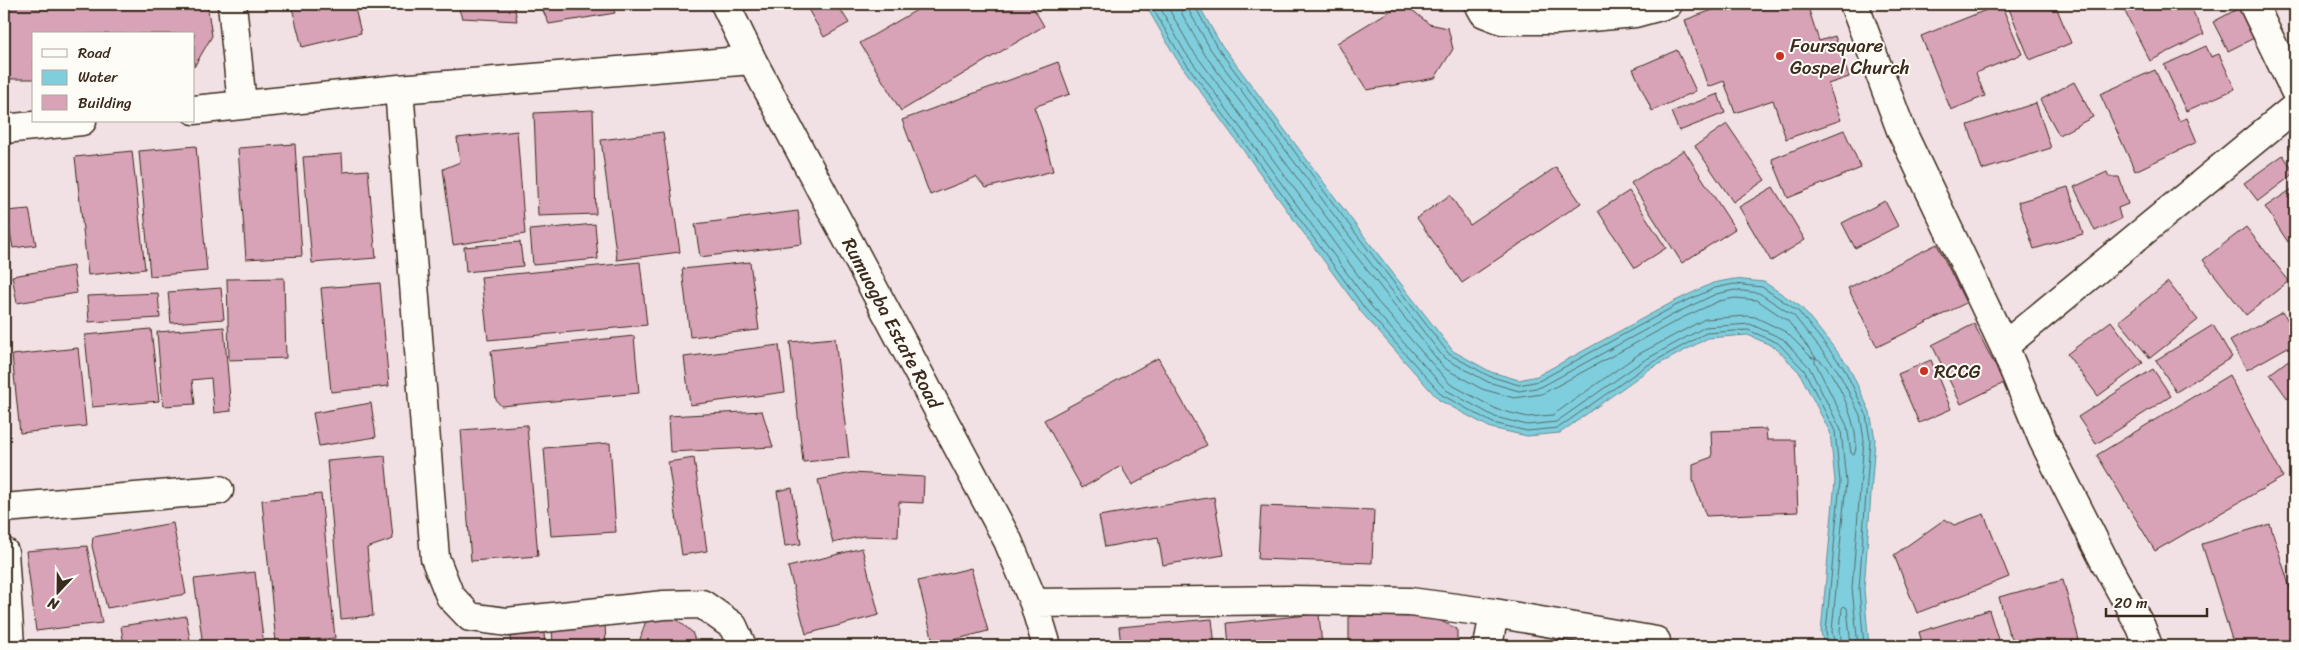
<svg xmlns="http://www.w3.org/2000/svg" width="2299" height="650" font-family="Sriracha,sans-serif">
	<style>
		.water { fill: #7fcedd; stroke: #648c91 }
		.lines { fill: none; stroke-linecap: round; stroke-linejoin: round }
		.shore { stroke: #566c6a; stroke-width: 1 }
		.building { fill: #d8a2b7; stroke: #3b2a1e }
		.minor-casing { stroke: #3b2a1e; stroke-width: 31 }
		.minor { stroke: #fdfcf7; stroke-width: 28 }
		.poi-dot { fill: #c8321e; stroke: #fdfcf7; stroke-width: 2 }
		.labels { text-anchor: middle; dominant-baseline: central; stroke-width: 4; stroke-linejoin: round; paint-order: stroke }
		.poi-label { font-size: 19px; fill: #3b2a1e; stroke: #fdfcf7; text-anchor: start }
		.street-label { font-size: 19px; fill: #3b2a1e; stroke: #fdfcf7 }
	</style>
	<rect width="100%" height="100%" fill="#f2e1e4"/>
	<filter id="ink" filterUnits="userSpaceOnUse"><feTurbulence type="fractalNoise" baseFrequency=".02" numOctaves="2"/><feDisplacementMap in="SourceGraphic" scale="10" xChannelSelector="R" yChannelSelector="G"/><feConvolveMatrix kernelMatrix="1 2 1 2 8 2 1 2 1" color-interpolation-filters="sRGB"/></filter>
	<g filter="url(#ink)">
		<path class="water" d="M 1145,4 L 1198,4 L 1220,43 L 1357,227 L 1453,351 L 1491,372 L 1519,380 L 1537,376 L 1673,302 L 1713,283 L 1734,279 L 1764,282 L 1801,307 L 1848,365 L 1870,412 L 1875,439 L 1864,589 L 1869,646 L 1824,646 L 1821,632 L 1835,481 L 1830,432 L 1799,372 L 1775,347 L 1748,335 L 1708,338 L 1648,370 L 1560,433 L 1527,436 L 1491,428 L 1439,400 L 1362,313 L 1176,58 Z"/>
		<g class="lines">
			<path class="shore" d="M 1150,4 L 1180,55 L 1366,310 L 1442,395 L 1493,423 L 1527,431 L 1558,428 L 1646,366 L 1706,333 L 1748,330 L 1778,343 L 1804,370 L 1835,431 L 1840,482 L 1826,632 L 1828,646
				M 1158,4 L 1185,52 L 1371,306 L 1446,390 L 1495,417 L 1527,425 L 1556,422 L 1643,361 L 1705,327 L 1750,324 L 1783,339 L 1809,367 L 1841,430 L 1846,482 L 1832,631 L 1835,646
				M 1166,4 L 1191,48 L 1377,301 L 1450,384 L 1498,410 L 1528,417 L 1553,415 L 1639,354 L 1705,319 L 1747,316 L 1755,317 L 1786,332 L 1812,358 L 1816,358 L 1788,321 L 1757,300 L 1735,298 L 1719,301 L 1682,318 L 1542,394 L 1514,398 L 1482,389 L 1444,368 L 1342,238 L 1205,55 L 1182,14 L 1180,4
				M 1188,4 L 1189,11 L 1211,50 L 1348,234 L 1444,358 L 1488,382 L 1519,391 L 1541,387 L 1678,312 L 1716,294 L 1735,290 L 1759,293 L 1794,316 L 1838,371 L 1860,415 L 1864,440 L 1852,588 L 1858,646
				M 1194,4 L 1216,46 L 1353,230 L 1449,354 L 1489,376 L 1519,385 L 1539,381 L 1675,306 L 1715,288 L 1734,284 L 1762,287 L 1798,311 L 1844,368 L 1866,414 L 1870,440 L 1859,589 L 1864,646
				M 1816,358 C 1835,366 1864,436 1854,455 L 1851,453 L 1847,426 L 1815,362 Z
				M 1842,646 L 1840,631 L 1842,608 L 1844,606 L 1847,608 L 1851,646"/>
		</g>
		<path class="building" d="M 4,4 L 207,4 L 212,36 L 194,67 L 194,34 L 34,34 L 34,79 L 4,79 Z
			M 291,4 L 354,4 L 361,33 L 302,47 Z
			M 457,4 L 514,4 L 517,21 L 462,18 Z
			M 540,4 L 611,4 L 615,13 L 549,24 Z
			M 805,4 L 837,4 L 849,23 L 824,37 Z
			M 927,4 L 1031,4 L 1044,26 L 901,111 L 860,43 Z
			M 1401,4 L 1405,4 L 1429,24 L 1448,28 L 1453,49 L 1435,78 L 1367,90 L 1337,43 Z
			M 1713,4 L 1807,4 L 1819,41 L 1835,36 L 1849,77 L 1828,84 L 1841,120 L 1786,139 L 1773,100 L 1735,113 L 1724,81 L 1708,87 L 1685,20 L 1715,9 Z
			M 2001,4 L 2022,54 L 1976,73 L 1985,96 L 1951,110 L 1921,36 Z
			M 2007,4 L 2055,4 L 2071,43 L 2030,60 Z
			M 2121,4 L 2189,4 L 2204,34 L 2150,61 Z
			M 2243,6 L 2258,36 L 2228,51 L 2213,22 Z
			M 2206,46 L 2211,57 L 2219,54 L 2235,89 L 2186,111 L 2164,65 Z
			M 1677,50 L 1696,91 L 1652,111 L 1633,69 Z
			M 1058,62 L 1070,94 L 1034,107 L 1042,129 L 1053,171 L 986,188 L 976,177 L 930,195 L 902,120 Z
			M 2155,70 L 2179,121 L 2187,118 L 2197,142 L 2135,171 L 2100,94 Z
			M 2074,82 L 2093,117 L 2059,135 L 2040,100 Z
			M 1718,94 L 1725,113 L 1679,131 L 1671,112 Z
			M 2036,103 L 2051,148 L 1982,170 L 1968,125 Z
			M 593,110 L 596,214 L 538,216 L 534,113 Z
			M 1727,124 L 1765,180 L 1733,202 L 1695,146 Z
			M 1844,130 L 1861,168 L 1788,198 L 1772,159 Z
			M 517,131 L 525,234 L 453,245 L 443,169 L 460,162 L 457,138 Z
			M 663,132 L 680,252 L 617,260 L 601,140 Z
			M 295,144 L 302,256 L 246,259 L 238,148 Z
			M 196,146 L 207,271 L 150,276 L 139,151 Z
			M 1684,150 L 1735,229 L 1682,263 L 1631,183 Z
			M 132,151 L 145,269 L 88,275 L 75,157 Z
			M 342,154 L 343,172 L 368,170 L 376,258 L 312,263 L 303,157 Z
			M 2283,155 L 2295,173 L 2258,201 L 2244,183 Z
			M 1556,167 L 1581,203 L 1462,283 L 1417,218 L 1450,195 L 1470,225 Z
			M 2107,172 L 2109,177 L 2119,177 L 2128,204 L 2118,208 L 2121,219 L 2095,231 L 2074,187 Z
			M 1773,187 L 1805,240 L 1771,261 L 1739,207 Z
			M 2068,187 L 2083,234 L 2034,249 L 2018,202 Z
			M 2295,187 L 2295,237 L 2288,242 L 2265,207 Z
			M 1629,191 L 1666,248 L 1635,268 L 1598,211 Z
			M 1885,201 L 1898,226 L 1855,248 L 1842,223 Z
			M 29,209 L 36,245 L 13,248 L 6,211 Z
			M 798,211 L 802,244 L 700,257 L 695,224 Z
			M 595,224 L 598,259 L 533,265 L 530,230 Z
			M 2246,227 L 2289,281 L 2246,315 L 2203,260 Z
			M 520,242 L 523,266 L 466,272 L 464,247 Z
			M 1937,244 L 1966,303 L 1877,347 L 1848,288 Z
			M 640,262 L 647,325 L 488,340 L 481,277 Z
			M 750,262 L 759,330 L 690,337 L 682,269 Z
			M 73,266 L 77,293 L 17,303 L 12,276 Z
			M 284,278 L 286,358 L 229,360 L 227,279 Z
			M 2168,282 L 2198,320 L 2150,358 L 2119,321 Z
			M 380,283 L 389,386 L 331,392 L 321,288 Z
			M 221,288 L 224,319 L 171,323 L 168,292 Z
			M 158,293 L 160,318 L 89,322 L 87,296 Z
			M 2283,312 L 2295,333 L 2295,343 L 2247,370 L 2230,341 Z
			M 2111,321 L 2143,363 L 2098,396 L 2067,354 Z
			M 1974,324 L 2004,383 L 1961,404 L 1932,345 Z
			M 2213,325 L 2232,357 L 2176,392 L 2156,360 Z
			M 224,327 L 231,411 L 214,413 L 211,378 L 192,380 L 195,404 L 163,406 L 157,332 Z
			M 151,329 L 159,401 L 92,407 L 85,335 Z
			M 634,336 L 639,393 L 501,406 L 496,400 L 491,351 Z
			M 835,338 L 849,458 L 803,462 L 790,342 Z
			M 779,345 L 785,392 L 690,405 L 684,357 Z
			M 78,348 L 86,426 L 20,433 L 12,355 Z
			M 2295,355 L 2295,394 L 2288,399 L 2270,374 Z
			M 1158,358 L 1207,445 L 1132,485 L 1121,466 L 1082,488 L 1044,420 Z
			M 1931,360 L 1951,409 L 1919,423 L 1898,374 Z
			M 2153,369 L 2171,396 L 2096,444 L 2078,417 Z
			M 2229,375 L 2283,477 L 2155,551 L 2097,455 Z
			M 371,403 L 376,437 L 319,446 L 313,413 Z
			M 762,411 L 773,447 L 670,452 L 668,416 Z
			M 527,425 L 538,556 L 471,561 L 461,430 Z
			M 1766,429 L 1767,440 L 1795,440 L 1798,512 L 1706,516 L 1693,481 L 1693,464 L 1712,457 L 1711,431 Z
			M 610,443 L 616,532 L 551,536 L 544,448 Z
			M 385,456 L 393,539 L 367,548 L 373,616 L 341,619 L 327,461 Z
			M 694,458 L 707,551 L 682,555 L 668,462 Z
			M 852,473 L 924,477 L 923,503 L 899,502 L 898,537 L 863,536 L 833,543 L 818,480 Z
			M 792,488 L 801,544 L 785,546 L 777,491 Z
			M 321,494 L 335,638 L 276,643 L 262,500 Z
			M 1214,497 L 1224,555 L 1163,565 L 1158,537 L 1105,547 L 1099,516 Z
			M 1261,506 L 1374,510 L 1372,563 L 1258,559 Z
			M 1984,514 L 2009,577 L 1917,613 L 1894,555 L 1945,519 L 1954,525 Z
			M 173,523 L 186,594 L 107,608 L 92,546 L 93,537 Z
			M 2270,524 L 2295,604 L 2295,646 L 2234,646 L 2202,544 Z
			M 87,546 L 102,623 L 36,631 L 26,551 Z
			M 862,548 L 879,615 L 806,634 L 788,567 Z
			M 971,568 L 988,631 L 934,645 L 918,581 Z
			M 255,572 L 264,646 L 203,646 L 194,579 Z
			M 2063,580 L 2079,640 L 2053,646 L 2017,646 L 2008,631 L 1999,597 Z
			M 1989,610 L 2000,646 L 1923,646 L 1919,632 Z
			M 668,612 L 692,632 L 697,646 L 638,646 L 647,617 Z
			M 1319,614 L 1322,646 L 1229,646 L 1227,623 Z
			M 186,616 L 191,646 L 124,646 L 121,626 Z
			M 1349,616 L 1433,617 L 1457,629 L 1457,646 L 1349,646 Z
			M 1212,619 L 1215,646 L 1121,646 L 1119,627 Z
			M 605,623 L 606,646 L 553,646 L 552,625 Z
			M 544,633 L 545,646 L 511,646 L 510,636 Z"/>
		<g class="lines">
			<g class="minor-casing">
				<path id="minor" d="M 232,4 L 242,105
					M 725,4 L 752,60 L 1008,541 L 1034,603 L 1047,646
					M 1479,4 L 1484,13 L 1502,20 L 1557,20 L 1635,13 L 1668,4
					M 1854,4 L 1901,130 L 2004,346 L 2043,440 L 2106,564 L 2141,627 L 2148,646
					M 2253,4 L 2295,91
					M 399,89 L 435,558 L 450,596 L 470,617 L 507,622 L 664,605 L 702,604 L 733,626 L 742,646
					M 194,110 L 399,89 L 752,60
					M 4,129 L 82,121
					M 2004,346 L 2295,107
					M 4,508 L 219,490
					M 4,552 L 10,646
					M 1034,603 L 1292,600 L 1410,602 L 1494,613 L 1656,641
					M 1488,646 L 1494,613"/>
			</g>
			<use href="#minor" class="minor"/>
		</g>
	</g>
	<g class="poi-dot">
		<circle cx="1780" cy="56" r="5"/>
		<circle cx="1924" cy="371" r="5"/>
	</g>
	<g class="labels">
		<g class="poi-label">
			<text x="1790" y="45">Foursquare<tspan x="1790" dy="22">Gospel Church</tspan></text>
			<text x="1934" y="371">RCCG</text>
		</g>
		<g class="street-label">
			<text transform="translate(892 323) rotate(62)">Rumuogba Estate Road</text>
		</g>
	</g>
	<rect width="2299" height="650" fill="none" stroke="#fdfcf7" stroke-width="20"/>
	<rect x="10" y="10" width="2279" height="630" fill="none" stroke="#3b2a1e" stroke-width="2" filter="url(#ink)"/>
	<rect x="32" y="32" width="162" height="90" fill="#fdfcf7" stroke="#afa8a0"/>
	<rect x="42" y="49" width="25" height="8" fill="#fdfcf7" stroke="#afa8a0"/>
	<text x="78" y="58" font-size="15" fill="#3b2a1e">Road</text>
	<rect x="42" y="70" width="25" height="15" fill="#7fcedd" stroke="#afa8a0"/>
	<text x="78" y="82" font-size="15" fill="#3b2a1e">Water</text>
	<rect x="42" y="95" width="25" height="15" fill="#d8a2b7" stroke="#afa8a0"/>
	<text x="78" y="108" font-size="15" fill="#3b2a1e">Building</text>
	<g transform="translate(58 592) rotate(202)" stroke="#fdfcf7" stroke-width="4" paint-order="stroke">
	<path d="M0-4L9 19L0 12L-9 19Z" fill="#3b2a1e"/>
	<text y="-8" font-size="14" font-weight="bold" text-anchor="middle" fill="#3b2a1e">N</text>
	</g>
	<path d="M2106 608v8h101v-8" fill="none" stroke="#3b2a1e" stroke-width="2.5"/>
	<text x="2114" y="608" font-size="15" fill="#3b2a1e" stroke="#fdfcf7" stroke-width="4" paint-order="stroke">20 m</text>
</svg>
